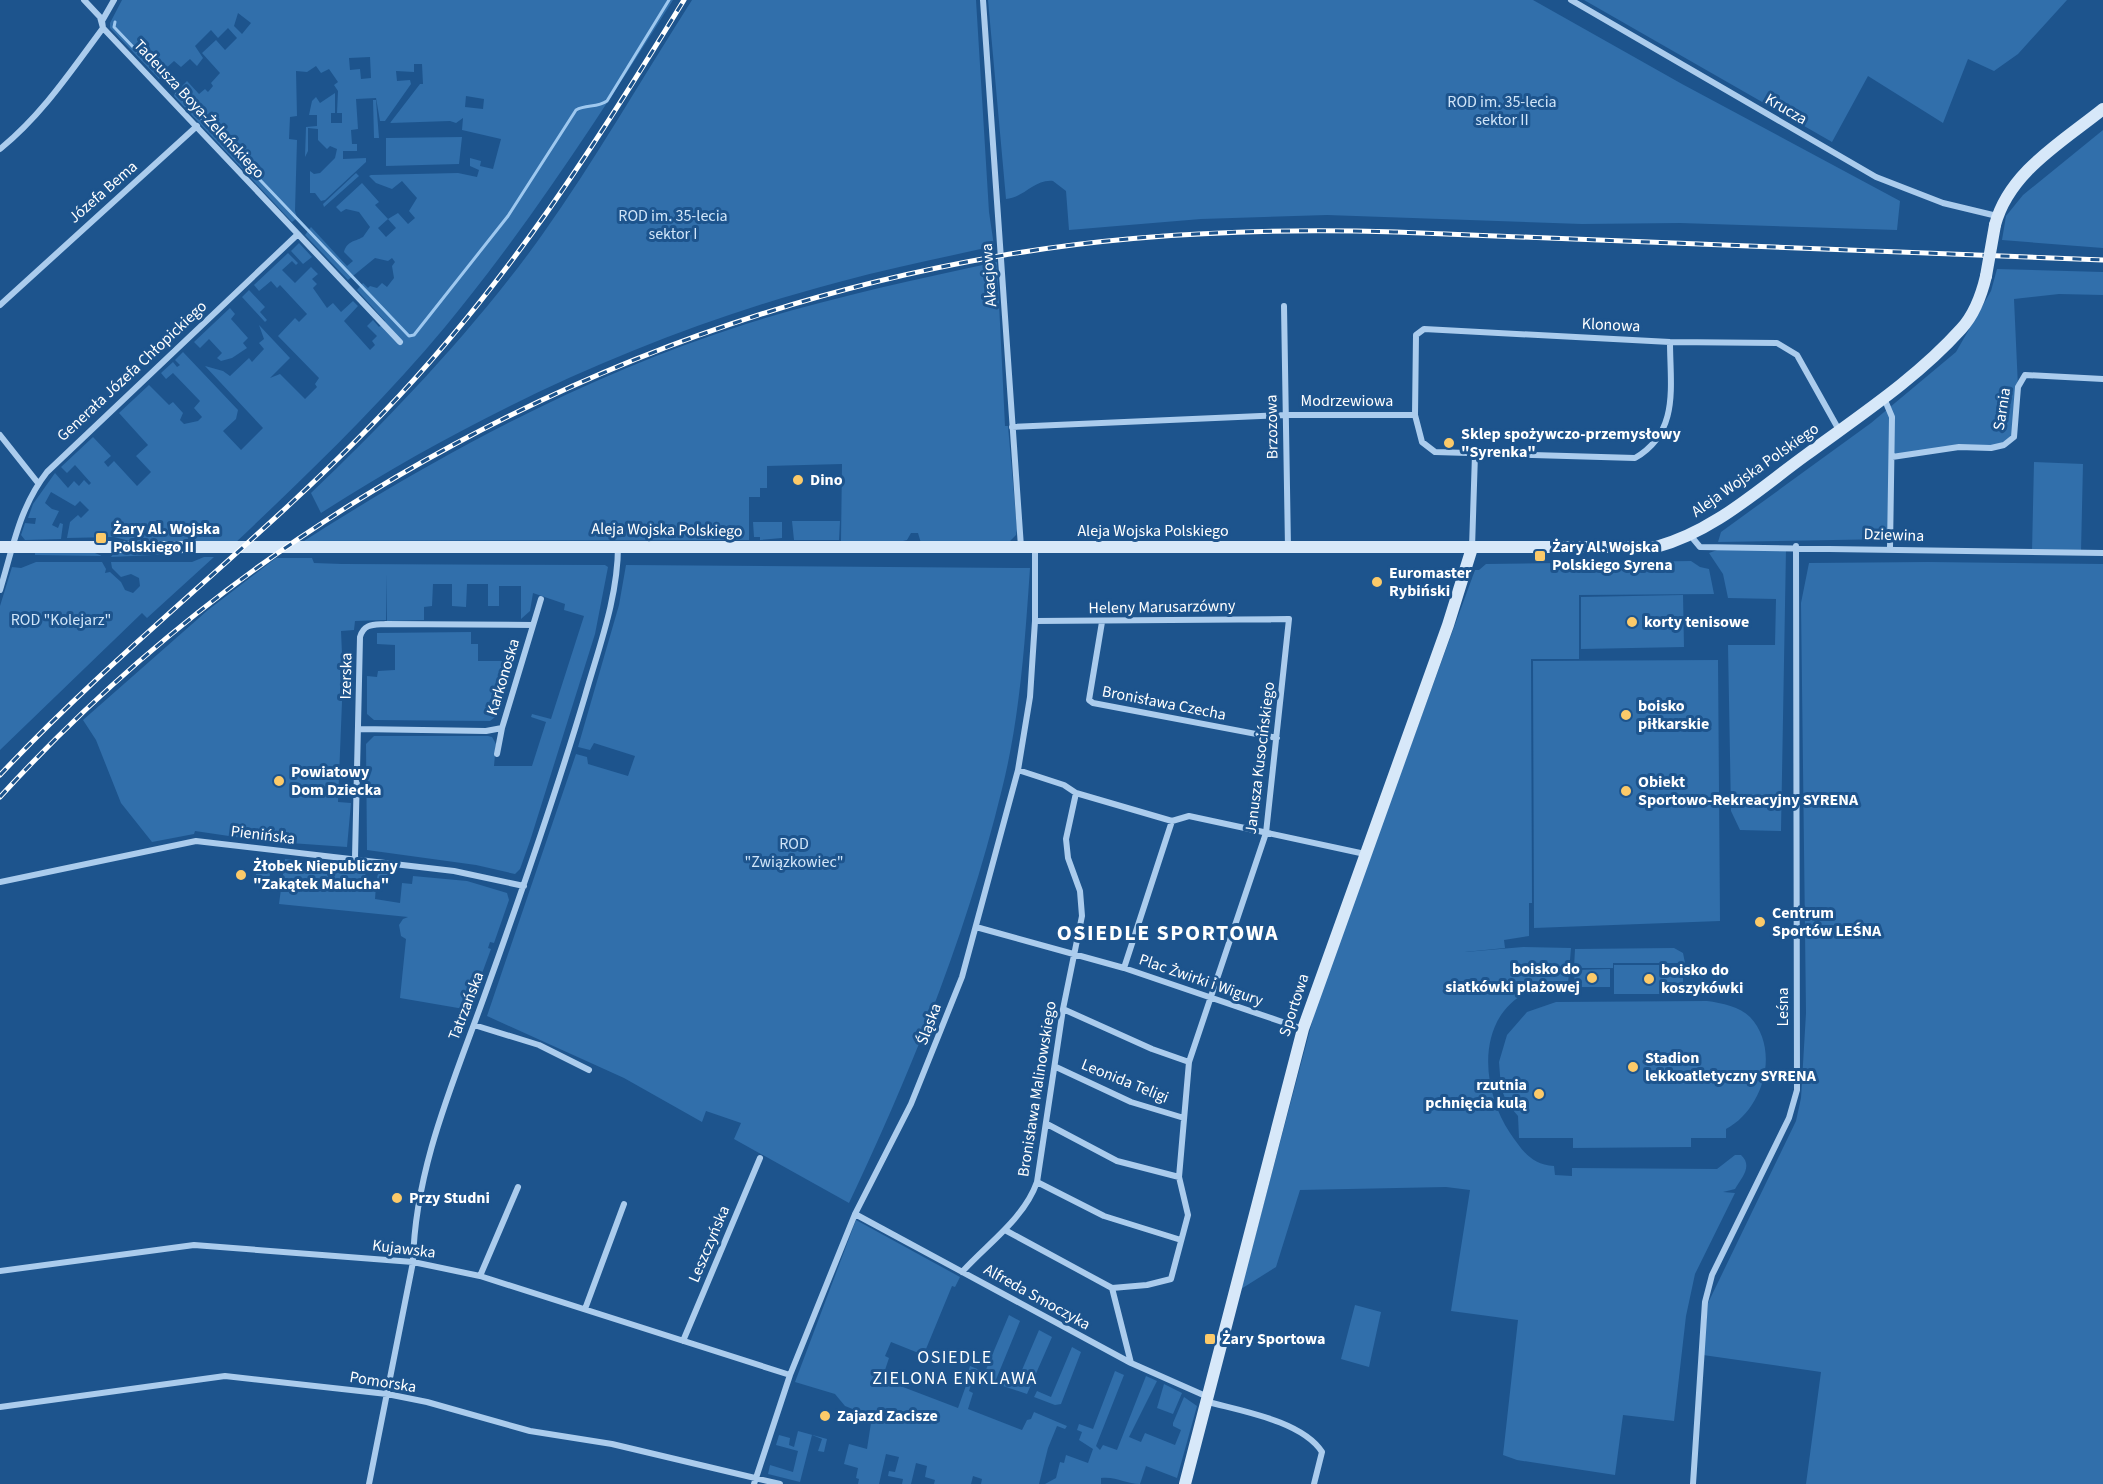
<svg xmlns="http://www.w3.org/2000/svg" width="2103" height="1484" font-family="'Source Sans 3',sans-serif">
	<style>
		.green { fill: #316fab; fill-rule: evenodd }
		.lines { fill: none; stroke-linecap: round; stroke-linejoin: round }
		.stream { stroke: #9ec8ef; stroke-width: 3 }
		.street { stroke: #abcced; stroke-width: 6 }
		.secondary { stroke: #d7e8f9; stroke-width: 12 }
		.rail-casing { stroke: #fff; stroke-width: 5 }
		.rail { stroke: #1d548d; stroke-width: 3; stroke-dasharray: 9; stroke-linecap: butt }
		.secondary-bridge { stroke: #d7e8f9; stroke-width: 12 }
		.poi-dot { fill: #fcca69; stroke: #1d548d; stroke-width: 2 }
		.labels { text-anchor: middle; dominant-baseline: central; stroke-width: 6; stroke-linejoin: round; paint-order: stroke }
		.park-label { font-size: 16px; fill: #d0e5f9; stroke: #1d548d }
		.street-label { font-size: 16px; fill: #fff; stroke: #1d548d }
		.poi-label { font-size: 16px; font-weight: bold; fill: #fff; stroke: #1d548d; text-anchor: start }
		.neighbourhood-label { font-size: 18px; letter-spacing: 1.5px; fill: #fff; stroke: #1d548d }
		.district-label { font-size: 22px; font-weight: bold; letter-spacing: 1.5px; fill: #fff; stroke: #1d548d }
	</style>
	<rect width="100%" height="100%" fill="#1d548d"/>
	<path class="green" d="M 122,0 L 673,0 C 602,112 530,224 445,327 C 381,404 307,475 234,544 L 142,544 L 114,537 L 67,538 L 70,522 L 78,515 L 81,518 L 89,510 L 80,501 L 75,506 L 51,492 L 45,503 L 52,509 L 59,511 L 52,525 L 58,528 L 60,523 L 63,524 L 61,539 L 25,540 L 21,535 L 25,523 L 35,524 L 36,518 L 28,518 L 33,504 L 55,473 L 68,488 L 74,481 L 79,486 L 84,480 L 89,485 L 91,483 L 75,465 L 67,473 L 61,467 L 93,437 L 111,456 L 104,462 L 108,467 L 114,461 L 137,486 L 151,472 L 136,456 L 148,445 L 119,413 L 149,385 L 169,405 L 173,402 L 183,413 L 180,420 L 184,424 L 198,421 L 202,417 L 194,408 L 200,401 L 173,373 L 166,379 L 161,373 L 173,362 L 177,367 L 180,365 L 175,360 L 183,352 L 238,410 L 236,419 L 223,431 L 241,450 L 263,428 L 205,366 L 223,371 L 230,376 L 249,358 L 252,362 L 264,349 L 259,343 L 264,339 L 259,325 L 290,358 L 270,378 L 280,374 L 305,399 L 317,387 L 315,384 L 319,378 L 278,336 L 295,318 L 299,322 L 307,314 L 280,285 L 277,288 L 271,281 L 259,291 L 254,285 L 288,253 L 298,263 L 296,265 L 292,261 L 282,270 L 295,283 L 311,267 L 318,274 L 312,279 L 317,284 L 313,288 L 327,308 L 333,303 L 341,312 L 353,301 L 358,306 L 344,321 L 370,350 L 375,345 L 372,341 L 377,336 L 367,326 L 373,320 L 379,327 L 385,321 L 357,290 L 363,283 L 368,288 L 370,286 L 377,288 L 382,283 L 387,287 L 394,278 L 392,266 L 395,262 L 392,258 L 388,261 L 375,258 L 348,280 L 305,235 L 311,227 L 347,266 L 353,261 L 344,252 C 347,241 354,242 363,237 L 370,227 L 359,212 L 346,209 L 341,212 L 336,207 L 362,183 L 379,202 L 375,205 L 388,219 L 398,213 L 408,224 L 415,218 L 409,211 L 417,198 L 402,181 L 392,189 L 376,183 L 369,176 L 371,175 L 458,173 L 477,177 L 479,170 L 470,166 L 470,158 L 481,161 L 480,166 L 493,169 L 501,139 L 462,130 L 463,118 L 456,123 L 450,121 L 390,123 L 420,84 L 423,84 L 422,64 L 414,64 L 414,72 L 396,71 L 397,81 L 410,80 L 411,84 L 385,121 L 380,121 L 376,98 L 356,99 L 358,129 L 351,130 L 352,144 L 357,144 L 357,151 L 343,151 L 343,159 L 366,158 L 366,162 L 325,200 L 321,201 L 315,193 L 310,193 L 310,171 L 314,174 L 320,173 L 335,158 L 337,149 L 330,146 L 327,149 L 318,140 L 318,129 L 308,128 L 308,151 L 305,157 L 306,127 L 317,126 L 317,115 L 309,115 L 312,101 L 316,97 L 320,103 L 335,93 L 335,113 L 331,113 L 331,123 L 342,123 L 342,113 L 337,113 L 338,91 L 334,85 L 338,82 L 329,69 L 321,73 L 316,66 L 307,72 L 296,71 L 297,116 L 290,117 L 289,139 L 297,140 L 295,211 L 297,218 L 292,222 L 174,96 L 177,86 L 180,88 L 187,81 L 199,94 L 205,89 L 208,92 L 213,86 L 211,83 L 220,73 L 202,53 L 216,40 L 225,50 L 237,38 L 228,28 L 218,38 L 211,30 L 195,46 L 203,58 L 197,66 L 190,59 L 181,67 L 174,61 L 163,71 L 168,76 L 159,79 L 110,28 L 110,23 ZM 238,13 L 251,23 L 242,34 L 234,26 ZM 370,57 L 371,78 L 361,79 L 360,69 L 350,70 L 349,58 ZM 466,96 L 484,99 L 483,109 L 465,107 ZM 388,219 L 396,228 L 386,237 L 378,228 Z
		M 692,0 L 976,0 L 989,212 L 994,246 C 942,258 890,268 839,282 C 656,330 480,411 321,513 L 311,493 C 391,417 478,325 542,235 C 596,159 642,78 692,0 Z
		M 988,0 L 1533,0 L 1682,84 L 1900,201 L 1897,230 L 1680,223 L 1582,224 L 1327,215 L 1201,219 L 1069,230 L 1066,191 L 1053,181 C 1034,179 1024,198 1006,199 Z
		M 1584,0 L 2067,0 L 2018,54 L 1994,71 L 1968,59 L 1943,123 L 1868,76 L 1832,142 Z
		M 373,100 L 376,100 L 379,138 L 374,138 Z
		M 2103,130 L 2103,248 L 2002,240 L 2006,216 L 2023,195 Z
		M 462,137 L 459,164 L 386,166 L 386,138 Z
		M 356,173 L 359,176 L 324,207 L 323,204 Z
		M 299,243 L 312,257 L 303,264 L 291,251 Z
		M 997,262 L 1005,426 L 1008,426 L 1017,529 L 1016,535 L 1009,542 L 921,543 L 918,533 L 911,533 L 907,540 L 903,541 L 841,541 L 842,464 L 767,466 L 767,488 L 760,488 L 760,497 L 749,497 L 749,540 L 304,541 C 443,452 589,374 746,324 C 829,298 913,280 997,262 Z
		M 1997,269 L 2103,272 L 2103,295 L 2059,294 L 2014,299 L 2018,387 L 2014,437 L 2004,445 L 1959,447 L 1892,457 L 1890,539 L 1718,542 L 1721,532 L 1871,423 L 1956,352 L 1991,291 Z
		M 249,290 L 265,307 L 260,312 L 267,320 L 265,322 L 242,297 Z
		M 230,308 L 235,314 L 231,319 L 248,338 L 243,343 L 247,348 L 232,358 L 221,361 L 217,358 L 222,353 L 209,339 L 200,348 L 194,342 Z
		M 2034,462 L 2083,464 L 2081,552 L 2032,552 Z
		M 792,521 L 840,521 L 839,540 L 794,540 Z
		M 753,522 L 782,522 L 782,538 L 760,540 L 760,537 L 754,537 Z
		M 1786,549 L 1781,831 L 1740,830 L 1731,811 L 1728,645 L 1775,645 L 1776,599 L 1728,598 L 1723,574 L 1709,553 L 1717,550 Z
		M 35,553 L 95,553 L 102,556 L 35,555 Z
		M 114,553 L 196,553 L 111,557 Z
		M 204,557 L 214,557 L 147,618 L 142,613 L 0,750 L 0,606 L 12,567 L 21,568 L 36,562 L 102,562 L 106,569 L 105,573 L 110,572 L 121,582 L 125,590 L 133,593 L 140,586 L 139,578 L 131,574 L 121,577 L 112,568 L 111,562 L 192,562 Z
		M 276,558 L 312,558 L 314,563 L 342,564 L 605,565 L 608,567 L 595,634 L 530,841 L 520,869 L 515,874 L 476,865 L 367,850 L 366,744 L 374,736 L 488,736 L 492,737 L 496,744 L 494,766 L 532,766 L 546,722 L 531,717 L 532,714 L 551,719 L 584,616 L 564,610 L 565,604 L 533,593 L 530,611 L 521,619 L 521,586 L 499,586 L 499,606 L 488,606 L 488,584 L 467,584 L 466,607 L 452,606 L 452,584 L 433,584 L 432,606 L 424,607 L 424,620 L 387,621 L 386,574 L 386,620 L 355,621 L 354,630 L 341,631 L 343,677 L 338,802 L 351,803 L 347,847 L 262,841 L 195,831 L 194,834 L 152,842 L 121,803 L 96,740 L 83,720 L 208,610 Z
		M 1691,561 L 1700,567 L 1709,569 L 1714,594 L 1579,595 L 1579,659 L 1531,659 L 1532,903 L 1529,903 L 1529,936 L 1504,940 L 1505,948 L 1465,952 L 1523,947 L 1571,948 L 1568,984 C 1558,985 1547,985 1537,988 C 1474,1010 1480,1088 1510,1133 C 1522,1150 1531,1165 1554,1166 L 1555,1175 L 1572,1176 L 1572,1168 L 1717,1169 L 1735,1155 L 1741,1155 C 1753,1166 1742,1177 1735,1189 L 1723,1192 L 1735,1193 L 1695,1274 L 1686,1316 L 1674,1421 L 1623,1415 L 1615,1475 L 1517,1460 L 1503,1455 L 1518,1320 L 1451,1311 L 1470,1190 L 1446,1187 L 1300,1190 L 1276,1267 L 1241,1289 L 1319,996 L 1475,570 L 1479,570 L 1486,564 Z
		M 1928,562 L 2103,564 L 2103,1484 L 1806,1484 L 1821,1372 L 1703,1355 L 1708,1303 L 1796,1121 L 1801,1098 L 1806,1013 L 1801,603 L 1809,563 Z
		M 626,565 L 1030,568 C 1025,642 1020,717 1002,789 C 967,933 912,1070 849,1203 L 734,1139 L 741,1123 L 706,1111 L 702,1122 L 624,1078 L 487,1016 L 576,754 L 587,757 L 588,764 L 628,776 L 635,756 L 594,743 L 590,750 L 578,747 L 619,605 Z
		M 1683,595 L 1684,647 L 1581,649 L 1581,597 Z
		M 471,632 L 471,644 L 478,644 L 478,661 L 504,661 L 504,668 L 512,668 L 499,714 L 490,721 L 374,720 L 367,714 L 367,676 L 377,677 L 378,671 L 395,670 L 395,645 L 377,644 L 377,633 Z
		M 1718,660 L 1720,921 L 1534,928 L 1533,661 Z
		M 285,859 L 366,869 L 364,885 L 376,886 L 375,899 L 400,903 L 402,883 L 412,884 L 413,876 L 467,881 L 507,893 L 509,900 L 494,943 L 490,942 L 488,948 L 491,949 L 470,1006 L 464,1009 L 400,998 L 406,939 L 401,936 L 399,925 L 403,919 L 408,917 L 279,904 Z
		M256 874a7 7 0 1 1 14 0a7 7 0 1 1-14 0Z
		M377 878a7 7 0 1 1 14 0a7 7 0 1 1-14 0Z
		M 1674,948 L 1683,953 L 1685,963 L 1613,963 L 1613,968 L 1574,968 L 1575,949 Z
		M 1614,965 L 1683,965 L 1683,994 L 1614,994 Z
		M 1610,969 L 1610,987 L 1575,987 L 1574,970 Z
		M 1707,1001 C 1722,1003 1740,1007 1750,1017 C 1781,1050 1763,1110 1726,1129 L 1726,1138 L 1691,1138 L 1691,1147 L 1573,1148 L 1573,1138 L 1519,1138 L 1518,1116 L 1507,1103 L 1501,1088 L 1499,1062 L 1507,1035 L 1527,1012 L 1556,1002 Z
		M 856,1220 L 960,1277 L 955,1287 L 952,1286 L 926,1349 L 943,1357 L 941,1362 L 891,1342 L 885,1356 L 889,1358 L 882,1379 L 958,1408 L 968,1380 L 972,1382 L 969,1391 L 973,1393 L 968,1409 L 1022,1430 L 1027,1420 L 1031,1419 L 1034,1412 L 1067,1426 L 1065,1429 L 1057,1426 L 1048,1448 L 1039,1484 L 981,1484 L 982,1479 L 973,1476 L 971,1484 L 934,1484 L 935,1480 L 925,1477 L 927,1466 L 916,1463 L 911,1484 L 902,1484 L 903,1479 L 888,1476 L 889,1471 L 895,1472 L 899,1457 L 886,1454 L 879,1484 L 858,1484 L 859,1479 L 856,1478 L 858,1468 L 844,1464 L 849,1444 L 867,1449 L 871,1423 L 863,1421 L 865,1414 L 845,1406 L 835,1394 L 795,1382 Z
		M 1355,1305 L 1381,1312 L 1369,1367 L 1341,1359 Z
		M 1009,1315 L 1020,1321 L 995,1382 L 968,1372 L 970,1366 L 985,1372 Z
		M 1039,1330 L 1052,1337 L 1027,1394 L 1000,1385 L 1003,1378 L 1016,1384 Z
		M 1072,1347 L 1081,1352 L 1061,1404 L 1055,1405 L 1034,1397 L 1037,1391 L 1051,1397 Z
		M 1115,1371 L 1124,1375 L 1096,1446 L 1100,1450 L 1103,1445 L 1117,1450 L 1146,1376 L 1157,1381 L 1129,1437 L 1141,1442 L 1145,1433 L 1175,1445 L 1181,1430 L 1173,1426 L 1173,1423 L 1184,1397 L 1197,1406 L 1177,1478 L 1146,1466 L 1140,1484 C 1126,1484 1116,1476 1101,1478 L 1101,1484 L 1045,1484 L 1056,1478 L 1060,1462 L 1064,1463 L 1066,1455 L 1088,1463 L 1093,1449 L 1079,1440 L 1082,1432 L 1077,1430 L 1079,1424 L 1093,1429 Z
		M 1164,1384 L 1182,1393 L 1173,1414 L 1157,1408 Z
		M 798,1431 L 827,1439 L 824,1452 L 818,1451 L 822,1439 L 812,1435 L 800,1482 L 768,1474 L 770,1465 L 793,1472 L 798,1451 L 776,1445 L 779,1435 L 790,1438 L 789,1445 L 794,1447 Z"/>
	<g class="lines">
		<path class="stream" d="M 115,22 L 114,27 L 409,336 L 414,335 L 508,216 L 576,110 C 586,104 597,108 607,101 L 669,0"/>
		<path class="street" d="M 84,0 L 100,17 L 103,28 L 400,342
			M 983,0 L 1021,547
			M 1571,0 L 1876,177 L 1943,203 L 1997,216
			M 0,149 C 42,115 71,71 103,28 L 102,21 L 114,0
			M 0,305 L 197,126
			M 1284,306 L 1288,548
			M 1884,398 L 1892,417 L 1890,548
			M 1415,415 L 1416,335 L 1424,329 L 1670,342 L 1777,343 L 1797,355 L 1839,430
			M 1012,427 L 1285,415 L 1415,415 L 1422,442 L 1435,452 L 1635,458 C 1680,432 1670,386 1670,342
			M 0,435 L 38,483
			M 1892,457 L 1959,447 L 1991,448 L 2004,445 L 2014,437 L 2018,387 L 2025,375 L 2103,379
			M 1690,535 L 1700,547 L 2103,553
			M 1472,548 L 1475,454
			M 0,590 C 13,548 19,508 47,472 L 298,234
			M 1102,622 L 1089,700 L 1093,703 L 1277,738
			M 359,729 L 486,731 L 502,728 L 541,599
			M 497,754 L 502,728
			M 1018,770 L 1064,785 L 1076,793 L 1172,821 L 1189,816 L 1365,854
			M 355,858 L 360,637 C 364,623 374,625 386,624 L 533,625
			M 0,882 L 196,841 L 454,871 L 524,886
			M 976,927 L 1124,968 L 1303,1029
			M 1124,968 L 1172,821
			M 1063,1009 L 1152,1049 L 1189,1062
			M 474,1025 L 539,1045 L 589,1070
			M 1056,1067 L 1131,1102 L 1184,1118
			M 1047,1124 L 1117,1161 L 1179,1177
			M 1037,1182 L 1104,1216 L 1181,1240
			M 855,1214 L 1131,1363 L 1208,1397
			M 1005,1230 L 1112,1288 L 1147,1285 L 1171,1279 L 1188,1215 L 1179,1177 L 1189,1062 L 1266,833 L 1289,619 L 1035,621
			M 0,1271 L 194,1245 L 413,1262 L 480,1276 L 790,1375
			M 962,1272 C 987,1244 1024,1219 1037,1182 L 1063,1009 L 1082,916 L 1080,891 L 1068,858 L 1066,839 L 1076,793
			M 480,1276 L 518,1187
			M 1112,1288 L 1131,1363
			M 585,1309 L 624,1204
			M 683,1341 L 760,1158
			M 1208,1402 C 1241,1411 1302,1421 1322,1452 L 1314,1484
			M 0,1407 L 225,1376 L 387,1394 L 427,1402 L 530,1431 L 612,1444 L 780,1484
			M 369,1484 L 413,1262 C 415,1169 453,1083 484,997 C 520,897 555,797 585,696 C 599,647 618,597 618,546
			M 754,1484 L 790,1375 L 855,1214 L 911,1104 L 962,977 L 1018,770 L 1030,697 L 1035,621 L 1035,548
			M 1693,1484 L 1705,1302 L 1712,1275 L 1789,1118 L 1797,1090 L 1796,546"/>
		<path class="secondary" d="M 1995,225 C 2009,172 2062,142 2103,109
			M 0,547 L 1656,547 C 1713,532 1759,489 1806,455 C 1859,416 1917,378 1961,329 C 1974,315 1982,293 1986,276
			M 1185,1484 L 1303,1029 L 1448,625 L 1472,548"/>
		<g class="rail-casing">
			<path id="rail" d="M 0,775 C 120,647 262,540 383,413 C 505,286 593,149 684,0
				M 0,797 C 261,511 619,322 999,256 C 1130,233 1263,228 1396,232 L 2103,260"/>
		</g>
		<use href="#rail" class="rail"/>
		<path class="secondary-bridge" d="M 1986,276 L 1995,225"/>
	</g>
	<g class="poi-dot">
		<circle cx="1449" cy="443" r="6"/>
		<circle cx="798" cy="480" r="6"/>
		<rect x="95" y="532" width="12" height="12" rx="3"/>
		<rect x="1534" y="550" width="12" height="12" rx="3"/>
		<circle cx="1377" cy="582" r="6"/>
		<circle cx="1632" cy="622" r="6"/>
		<circle cx="1626" cy="715" r="6"/>
		<circle cx="279" cy="781" r="6"/>
		<circle cx="1626" cy="791" r="6"/>
		<circle cx="241" cy="875" r="6"/>
		<circle cx="1760" cy="922" r="6"/>
		<circle cx="1592" cy="978" r="6"/>
		<circle cx="1649" cy="979" r="6"/>
		<circle cx="1633" cy="1067" r="6"/>
		<circle cx="1539" cy="1094" r="6"/>
		<circle cx="397" cy="1198" r="6"/>
		<rect x="1204" y="1333" width="12" height="12" rx="3"/>
		<circle cx="825" cy="1416" r="6"/>
	</g>
	<g class="labels">
		<g class="park-label">
			<text x="1502" y="102">ROD im. 35-lecia<tspan x="1502" dy="18">sektor II</tspan></text>
			<text x="673" y="216">ROD im. 35-lecia<tspan x="673" dy="18">sektor I</tspan></text>
			<text x="61" y="620">ROD "Kolejarz"</text>
			<text x="794" y="844">ROD<tspan x="794" dy="18">"Związkowiec"</tspan></text>
		</g>
		<g class="street-label">
			<text transform="translate(199 109) rotate(47)">Tadeusza Boya-Żeleńskiego</text>
			<text transform="translate(1786 109) rotate(30)">Krucza</text>
			<text transform="translate(103 192) rotate(-41)">Józefa Bema</text>
			<text transform="translate(989 275) rotate(-94)">Akacjowa</text>
			<text transform="translate(1611 325) rotate(3)">Klonowa</text>
			<text transform="translate(132 371) rotate(-43)">Generała Józefa Chłopickiego</text>
			<text x="1347" y="401">Modrzewiowa</text>
			<text transform="translate(2002 409) rotate(-81)">Sarnia</text>
			<text transform="translate(1272 427) rotate(-91)">Brzozowa</text>
			<text transform="translate(1755 470) rotate(-35)">Aleja Wojska Polskiego</text>
			<text transform="translate(667 530) rotate(1)">Aleja Wojska Polskiego</text>
			<text x="1153" y="531">Aleja Wojska Polskiego</text>
			<text transform="translate(1894 535) rotate(2)">Dziewina</text>
			<text transform="translate(1162 607) rotate(-1)">Heleny Marusarzówny</text>
			<text transform="translate(346 676) rotate(-89)">Izerska</text>
			<text transform="translate(503 677) rotate(-73)">Karkonoska</text>
			<text transform="translate(1164 703) rotate(11)">Bronisława Czecha</text>
			<text transform="translate(1260 758) rotate(-83)">Janusza Kusocińskiego</text>
			<text transform="translate(263 835) rotate(7)">Pienińska</text>
			<text transform="translate(1201 980) rotate(19)">Plac Żwirki i Wigury</text>
			<text transform="translate(1294 1005) rotate(-72)">Sportowa</text>
			<text transform="translate(466 1006) rotate(-69)">Tatrzańska</text>
			<text transform="translate(1783 1007) rotate(-90)">Leśna</text>
			<text transform="translate(929 1024) rotate(-69)">Śląska</text>
			<text transform="translate(1125 1081) rotate(22)">Leonida Teligi</text>
			<text transform="translate(1037 1089) rotate(-81)">Bronisława Malinowskiego</text>
			<text transform="translate(709 1244) rotate(-67)">Leszczyńska</text>
			<text transform="translate(404 1249) rotate(7)">Kujawska</text>
			<text transform="translate(1037 1297) rotate(29)">Alfreda Smoczyka</text>
			<text transform="translate(383 1382) rotate(9)">Pomorska</text>
		</g>
		<g class="poi-label">
			<text x="1461" y="434">Sklep spożywczo-przemysłowy<tspan x="1461" dy="18">"Syrenka"</tspan></text>
			<text x="810" y="480">Dino</text>
			<text x="113" y="529">Żary Al. Wojska<tspan x="113" dy="18">Polskiego II</tspan></text>
			<text x="1552" y="547">Żary Al. Wojska<tspan x="1552" dy="18">Polskiego Syrena</tspan></text>
			<text x="1389" y="573">Euromaster<tspan x="1389" dy="18">Rybiński</tspan></text>
			<text x="1644" y="622">korty tenisowe</text>
			<text x="1638" y="706">boisko<tspan x="1638" dy="18">piłkarskie</tspan></text>
			<text x="291" y="772">Powiatowy<tspan x="291" dy="18">Dom Dziecka</tspan></text>
			<text x="1638" y="782">Obiekt<tspan x="1638" dy="18">Sportowo-Rekreacyjny SYRENA</tspan></text>
			<text x="253" y="866">Żłobek Niepubliczny<tspan x="253" dy="18">"Zakątek Malucha"</tspan></text>
			<text x="1772" y="913">Centrum<tspan x="1772" dy="18">Sportów LEŚNA</tspan></text>
			<text x="1580" y="969" text-anchor="end">boisko do<tspan x="1580" dy="18">siatkówki plażowej</tspan></text>
			<text x="1661" y="970">boisko do<tspan x="1661" dy="18">koszykówki</tspan></text>
			<text x="1645" y="1058">Stadion<tspan x="1645" dy="18">lekkoatletyczny SYRENA</tspan></text>
			<text x="1527" y="1085" text-anchor="end">rzutnia<tspan x="1527" dy="18">pchnięcia kulą</tspan></text>
			<text x="409" y="1198">Przy Studni</text>
			<text x="1222" y="1339">Żary Sportowa</text>
			<text x="837" y="1416">Zajazd Zacisze</text>
		</g>
		<g class="neighbourhood-label">
			<text x="955" y="1357">OSIEDLE<tspan x="955" dy="21">ZIELONA ENKLAWA</tspan></text>
		</g>
		<g class="district-label">
			<text x="1168" y="933">OSIEDLE SPORTOWA</text>
		</g>
	</g>
</svg>
